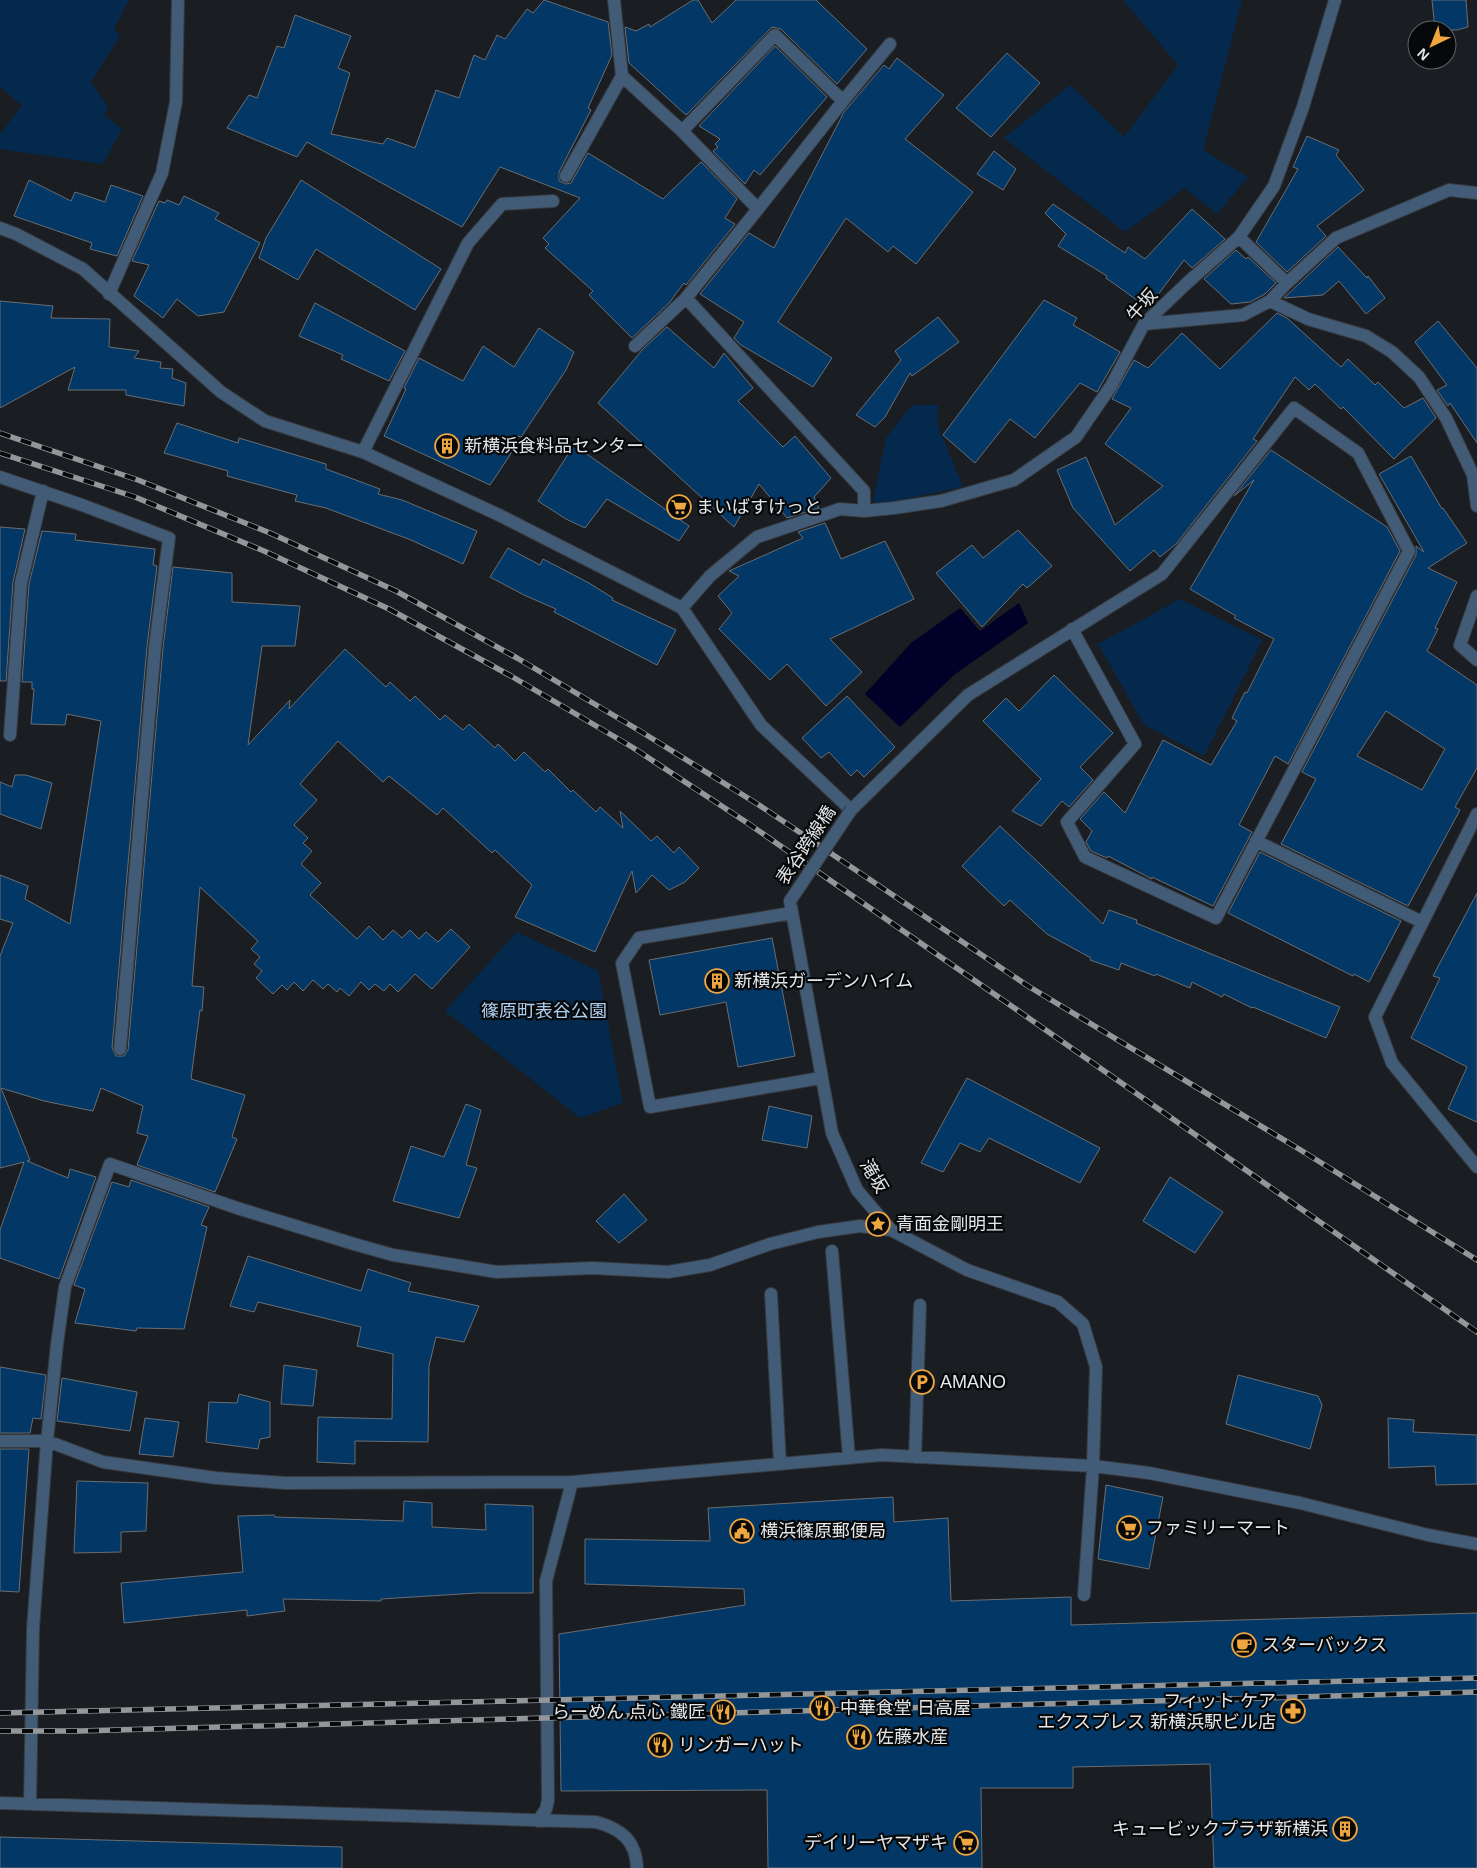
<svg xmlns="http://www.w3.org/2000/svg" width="1477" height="1868" font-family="Arial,'Noto Sans JP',sans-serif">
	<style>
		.green { fill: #04294d }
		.water { fill: #000028 }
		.building { fill: #023766; stroke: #696e73; fill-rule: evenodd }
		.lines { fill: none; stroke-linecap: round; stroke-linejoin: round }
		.minor-casing { stroke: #363a3e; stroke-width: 14 }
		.minor { stroke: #425b77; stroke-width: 12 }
		.rail-casing { stroke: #94979a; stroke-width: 5.5 }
		.rail { stroke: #060809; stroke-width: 4; stroke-dasharray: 11; stroke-linecap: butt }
		.minor-bridge-casing { stroke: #363a3e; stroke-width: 14; stroke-linecap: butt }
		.minor-bridge { stroke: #425b77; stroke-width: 12 }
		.labels { text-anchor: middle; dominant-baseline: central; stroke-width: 4.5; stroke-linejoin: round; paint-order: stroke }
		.street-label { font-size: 18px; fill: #e4e6e9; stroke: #060809 }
		.poi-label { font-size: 18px; fill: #e4e6e9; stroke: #060809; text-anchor: start }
		.park-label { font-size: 18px; fill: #adcdf1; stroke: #060809 }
	</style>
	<rect width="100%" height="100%" fill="#1a1e22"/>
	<path class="green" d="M 0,0 L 129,0 L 114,29 L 120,36 L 91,82 L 108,107 L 104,115 L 122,129 L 103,164 L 0,149 L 0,134 L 22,106 L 0,87 Z
		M 1123,0 L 1242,0 L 1203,150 L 1248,177 L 1217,214 L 1185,188 L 1125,232 L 1004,138 L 1070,85 L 1124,137 L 1178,65 Z
		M 912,405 L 938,405 L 938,426 L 963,487 L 872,506 L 886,438 Z
		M 1180,599 L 1262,640 L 1204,756 L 1144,725 L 1098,644 Z
		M 517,932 L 598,971 L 623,1103 L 580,1118 L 445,1011 Z"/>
	<path class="water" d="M 1019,603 L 1028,623 L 954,675 L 900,727 L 865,694 L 911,643 L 960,608 L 980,631 Z"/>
	<path class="building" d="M 544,0 L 608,22 L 612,55 L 588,108 L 591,110 L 559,172 L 559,181 L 566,184 L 571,183 L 588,153 L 663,199 L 701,162 L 737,199 L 725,218 L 735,224 L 686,285 L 684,283 L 669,303 L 632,338 L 589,295 L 593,291 L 545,248 L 549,244 L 543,238 L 580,198 L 500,167 L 462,227 L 307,142 L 297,157 L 227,128 L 249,95 L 257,98 L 277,46 L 284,48 L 295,15 L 351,36 L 338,68 L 350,73 L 331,134 L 383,144 L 387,138 L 415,148 L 436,90 L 459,98 L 474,55 L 485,60 L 497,35 L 505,39 L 527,9 L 533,13 Z
		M 693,0 L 698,0 L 712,23 L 736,0 L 816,0 L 867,49 L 837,84 L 781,29 L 772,27 L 686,115 L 629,63 L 625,27 L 636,31 L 649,24 L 650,27 Z
		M 1432,0 L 1466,0 L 1468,27 L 1457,30 L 1435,30 Z
		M 775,46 L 827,97 L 760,175 L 754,170 L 745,184 L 713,151 L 718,147 L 715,144 L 720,139 L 699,126 Z
		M 1007,53 L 1040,83 L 991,137 L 956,108 Z
		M 897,58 L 944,95 L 905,139 L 973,192 L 916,264 L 893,246 L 888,252 L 846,218 L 778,322 L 832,358 L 813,387 L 741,345 L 734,338 L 744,322 L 700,294 L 749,233 L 774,248 L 844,112 L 884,65 L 889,69 Z
		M 1307,136 L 1339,150 L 1336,155 L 1364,190 L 1317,226 L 1326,236 L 1287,272 L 1256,242 L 1298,169 L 1293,167 Z
		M 994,151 L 1016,169 L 1003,190 L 977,174 Z
		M 29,180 L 71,201 L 75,192 L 105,202 L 111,185 L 143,196 L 117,256 L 90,249 L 92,243 L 14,216 Z
		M 301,180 L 441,269 L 415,310 L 316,249 L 298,280 L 259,258 L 266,238 Z
		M 184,196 L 219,213 L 215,219 L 260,243 L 224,312 L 198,316 L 177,299 L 163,318 L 134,296 L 149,265 L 132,261 L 159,201 L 165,203 L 167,200 L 179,205 Z
		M 1053,204 L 1125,253 L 1128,247 L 1145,259 L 1192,209 L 1225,239 L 1192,268 L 1184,260 L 1148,308 L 1106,278 L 1107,276 L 1058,246 L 1066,234 L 1045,213 Z
		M 1338,247 L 1367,278 L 1368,276 L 1385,298 L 1366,314 L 1339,281 L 1323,295 L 1284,298 Z
		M 1236,250 L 1246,259 L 1248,257 L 1276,283 L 1265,294 L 1250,302 L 1231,304 L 1204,279 Z
		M 1044,300 L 1077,318 L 1073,325 L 1120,352 L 1097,392 L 1080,383 L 1035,438 L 1010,419 L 975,463 L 943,435 Z
		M 0,301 L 53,306 L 51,318 L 110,319 L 109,347 L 139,351 L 134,358 L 161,362 L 160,368 L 173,369 L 172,378 L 186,383 L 184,406 L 126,395 L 126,390 L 68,390 L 75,367 L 0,408 Z
		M 315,303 L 405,351 L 389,381 L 341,359 L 343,355 L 299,336 Z
		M 1277,313 L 1287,318 L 1341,367 L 1348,359 L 1375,385 L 1378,382 L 1404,408 L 1423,398 L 1436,418 L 1394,459 L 1343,407 L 1341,409 L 1315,384 L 1309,390 L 1295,377 L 1253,439 L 1257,441 L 1176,544 L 1160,557 L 1154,550 L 1130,571 L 1073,508 L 1057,470 L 1086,457 L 1115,525 L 1163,486 L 1105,444 L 1131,408 L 1112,399 L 1134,360 L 1148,368 L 1182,333 L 1220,369 Z
		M 938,317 L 959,342 L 912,376 L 910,373 L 885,417 L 875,427 L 856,415 L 901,360 L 895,351 Z
		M 1438,321 L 1477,368 L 1477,443 L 1450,403 L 1448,406 L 1437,390 L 1447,385 L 1415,342 Z
		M 667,327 L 714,368 L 724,353 L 753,388 L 738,401 L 783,447 L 795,436 L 831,478 L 814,497 L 819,508 L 787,518 L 759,484 L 734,527 L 598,403 L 643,349 Z
		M 539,328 L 574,352 L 566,370 L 521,437 L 518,436 L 510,455 L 490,485 L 384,436 L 406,389 L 404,388 L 419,358 L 463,381 L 483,346 L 514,367 Z
		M 177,423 L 238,443 L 239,438 L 326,464 L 326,469 L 380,489 L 378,494 L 402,500 L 477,531 L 463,564 L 411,540 L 326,508 L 295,501 L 297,495 L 227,476 L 228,471 L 164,453 Z
		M 574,445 L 689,526 L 679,541 L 607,499 L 585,528 L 566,519 L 538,501 Z
		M 1271,450 L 1387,527 L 1400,551 L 1288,764 L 1275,756 L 1239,825 L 1252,832 L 1213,906 L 1152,877 L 1152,879 L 1108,856 L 1107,858 L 1091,851 L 1086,842 L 1092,831 L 1080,819 L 1104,792 L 1125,813 L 1163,740 L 1211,765 L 1237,721 L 1232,718 L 1245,692 L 1247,693 L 1274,639 L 1234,618 L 1236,616 L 1190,589 L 1254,480 L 1234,496 Z
		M 1411,456 L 1442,509 L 1443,508 L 1467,543 L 1428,568 L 1457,582 L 1435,628 L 1438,629 L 1427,651 L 1477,685 L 1477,768 L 1455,807 L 1460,810 L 1408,906 L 1281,844 L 1316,779 L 1302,772 L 1416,555 L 1416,546 L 1424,552 L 1379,474 ZM 1386,711 L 1445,749 L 1422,790 L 1357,756 Z
		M 825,523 L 841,559 L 885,541 L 914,599 L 830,639 L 862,672 L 826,706 L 787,664 L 770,680 L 719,629 L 732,613 L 718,596 L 739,576 L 729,571 L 803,538 L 798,532 Z
		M 0,527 L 25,529 L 13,582 L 6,681 L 0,681 Z
		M 1018,530 L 1052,566 L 1027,588 L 1023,584 L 982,627 L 936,573 L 972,545 L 983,558 Z
		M 42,531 L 76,534 L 75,540 L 155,549 L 153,565 L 157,566 L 147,646 L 112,1048 L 116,1056 L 124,1056 L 128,1050 L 163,648 L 173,567 L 232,573 L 232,602 L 300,606 L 295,646 L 262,646 L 248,745 L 290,700 L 289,709 L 345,649 L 386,687 L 390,682 L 410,701 L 415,696 L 440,720 L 445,715 L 463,730 L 469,724 L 495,748 L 498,744 L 515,761 L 524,752 L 545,772 L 548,769 L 571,792 L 573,790 L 596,812 L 600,807 L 623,828 L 620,811 L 651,841 L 657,836 L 674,853 L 679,847 L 699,868 L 685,882 L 669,890 L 652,875 L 636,893 L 632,871 L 595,952 L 515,917 L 532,885 L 495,850 L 492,853 L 443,808 L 437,815 L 389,776 L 383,782 L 338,741 L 300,784 L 317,800 L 294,825 L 308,838 L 303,843 L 312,851 L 301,864 L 321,883 L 310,895 L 357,939 L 369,926 L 383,940 L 393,930 L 402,938 L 410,930 L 419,939 L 426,932 L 438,942 L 451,929 L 470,947 L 432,989 L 415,974 L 398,992 L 390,984 L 384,991 L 375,984 L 369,990 L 361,982 L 349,996 L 340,988 L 337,992 L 328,984 L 323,989 L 313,980 L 303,991 L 294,982 L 287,990 L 282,985 L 273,994 L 256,978 L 262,971 L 254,964 L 260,957 L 251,949 L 258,941 L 200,887 L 192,986 L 204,987 L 202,1011 L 200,1010 L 191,1079 L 245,1095 L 232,1137 L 237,1139 L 215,1192 L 137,1165 L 148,1136 L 137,1133 L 143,1106 L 101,1088 L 93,1111 L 44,1101 L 1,1088 L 30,1160 L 27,1161 L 68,1178 L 70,1169 L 96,1177 L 59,1279 L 0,1258 L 0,1230 L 24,1162 L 0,1168 L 0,956 L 13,923 L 0,919 L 0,875 L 28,886 L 25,899 L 70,924 L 101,721 L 67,714 L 65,725 L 31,724 L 34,689 L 32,689 L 32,682 L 22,682 L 29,584 Z
		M 508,548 L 540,565 L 543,559 L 589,583 L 613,598 L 612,600 L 676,630 L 657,665 L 554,612 L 556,609 L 524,595 L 490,577 Z
		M 1054,675 L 1113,733 L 1080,767 L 1093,780 L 1069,807 L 1062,801 L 1041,826 L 1012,811 L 1041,779 L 983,721 L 1006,698 L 1019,711 Z
		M 847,696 L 895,747 L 864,777 L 857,770 L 851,776 L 829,752 L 821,758 L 802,738 Z
		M 15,775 L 26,775 L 52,783 L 41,829 L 0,814 L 0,782 L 12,787 Z
		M 1000,826 L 1103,924 L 1109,910 L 1137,920 L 1136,923 L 1340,1007 L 1326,1038 L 1253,1007 L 1252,1008 L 1224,994 L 1222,997 L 1192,982 L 1190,988 L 1156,974 L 1155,976 L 1121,963 L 1119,970 L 1090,960 L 1091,958 L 1047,934 L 1010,900 L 1004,906 L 962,866 Z
		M 1260,852 L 1401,921 L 1369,982 L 1354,974 L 1353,976 L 1228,913 Z
		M 1477,893 L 1477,1122 L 1448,1109 L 1467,1067 L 1411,1038 L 1440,978 L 1433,976 Z
		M 772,938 L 795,1056 L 738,1067 L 726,1002 L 660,1015 L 649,960 Z
		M 967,1078 L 1100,1148 L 1080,1183 L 989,1138 L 980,1152 L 960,1143 L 943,1172 L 921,1163 Z
		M 466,1104 L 481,1110 L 466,1165 L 477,1168 L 459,1218 L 393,1201 L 411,1146 L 444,1157 Z
		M 769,1106 L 812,1116 L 807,1148 L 762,1140 Z
		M 1170,1177 L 1223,1212 L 1195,1253 L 1143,1221 Z
		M 131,1180 L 209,1207 L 201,1225 L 207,1227 L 184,1329 L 137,1328 L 136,1331 L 75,1323 L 85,1289 L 74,1285 L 112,1182 L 129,1187 Z
		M 624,1194 L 647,1220 L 619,1243 L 596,1221 Z
		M 248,1256 L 361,1291 L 368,1269 L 411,1283 L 408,1291 L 479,1306 L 464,1342 L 436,1337 L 429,1366 L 428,1442 L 355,1441 L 355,1464 L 317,1462 L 318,1417 L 392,1419 L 393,1354 L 357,1346 L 361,1327 L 258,1302 L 254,1312 L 230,1306 Z
		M 284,1365 L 317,1370 L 313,1406 L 281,1404 Z
		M 0,1367 L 46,1375 L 41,1419 L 33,1418 L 30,1433 L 0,1433 Z
		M 1238,1375 L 1318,1396 L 1322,1405 L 1310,1449 L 1226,1424 Z
		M 62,1378 L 137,1392 L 130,1431 L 57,1421 Z
		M 239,1394 L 270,1402 L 270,1437 L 260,1439 L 258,1449 L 206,1442 L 209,1402 L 237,1403 Z
		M 145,1418 L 179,1422 L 173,1457 L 139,1454 Z
		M 1388,1418 L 1414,1420 L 1413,1432 L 1477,1435 L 1477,1484 L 1436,1485 L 1435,1466 L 1389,1468 Z
		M 0,1449 L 29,1449 L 19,1592 L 0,1591 Z
		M 77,1481 L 148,1483 L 146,1531 L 121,1532 L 121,1552 L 74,1553 Z
		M 1106,1485 L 1163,1497 L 1149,1569 L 1098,1559 Z
		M 893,1497 L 894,1522 L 948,1518 L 951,1601 L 1071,1597 L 1071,1625 L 1477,1613 L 1477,1868 L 1214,1868 L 1210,1764 L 1073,1767 L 1073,1788 L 981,1788 L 982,1868 L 768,1868 L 767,1790 L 561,1791 L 559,1634 L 745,1605 L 744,1589 L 585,1584 L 585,1539 L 710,1541 L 708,1508 Z
		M 404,1501 L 432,1503 L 432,1527 L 486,1530 L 485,1504 L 533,1506 L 533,1593 L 477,1593 L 381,1599 L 381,1601 L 283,1599 L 285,1611 L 247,1616 L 247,1610 L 124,1623 L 121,1583 L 243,1572 L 238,1516 L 274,1515 L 275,1517 L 403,1521 Z
		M 0,1837 L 342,1847 L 342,1868 L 0,1868 Z"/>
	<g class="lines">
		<g class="minor-casing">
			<path id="minor" d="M 622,76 L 682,131 L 758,209 L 686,298 L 635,346
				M 682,131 L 775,35 L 843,101
				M 566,176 L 622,76 L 614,0
				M 758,209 L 843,101 L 890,44
				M 0,228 L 16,234 L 83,269 L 221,392 L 265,421 L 363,452 L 499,515 L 682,608 L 761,725 L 851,810 L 968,695 L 1162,574 L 1294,408 L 1358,453 L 1409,551 L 1216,918 L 1085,857 L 1067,822 L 1135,744 L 1072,629
				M 1239,237 L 1287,283 L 1270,301 L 1308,319 L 1366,336 L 1392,352 L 1419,377 L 1446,418 L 1473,475 L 1477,506
				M 1287,283 L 1336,238 L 1449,190 L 1477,193
				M 109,294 L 162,173 L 176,102 L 178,0
				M 686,298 L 864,491 L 864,511
				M 1144,324 L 1243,315 L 1270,301
				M 363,452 L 468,243 L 502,204 L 553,201
				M 0,477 L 82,505 L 169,538 L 155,647 L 120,1049
				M 1477,596 L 1460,645 L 1477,660
				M 682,608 L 710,576 L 757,537 L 840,509 L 864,511 L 894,508 L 941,501 L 1014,480 L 1076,437 L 1111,386 L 1144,324 L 1187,283 L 1239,237 L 1274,186 L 1303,107 L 1335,0
				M 10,735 L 21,583 L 43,491
				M 1477,814 L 1375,1017 L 1392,1063 L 1477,1167
				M 1256,841 L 1422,922
				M 790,901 L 832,1133 L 857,1190 L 891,1230 L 967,1270 L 1058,1302 L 1083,1324 L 1096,1367 L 1093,1466 L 1084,1595
				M 792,913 L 639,938 L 622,963 L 650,1107 L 821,1078
				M 832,1251 L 849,1458
				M 771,1294 L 780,1464
				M 0,1441 L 47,1441 L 103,1462 L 216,1478 L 285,1483 L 572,1482 L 882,1455 L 1093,1466 L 1149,1473 L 1300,1503 L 1428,1535 L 1477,1544
				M 915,1457 L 920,1305
				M 0,1803 L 596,1822 C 621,1829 636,1840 637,1868
				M 30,1804 L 33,1629 L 47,1441 L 57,1344 L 65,1287 L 110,1164 L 237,1208 L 354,1244 L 393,1255 L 497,1272 L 593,1268 L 668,1272 L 710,1265 L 770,1244 L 818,1232 L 860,1226 L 891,1230
				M 538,1821 L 546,1809 L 548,1800 L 546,1581 L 572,1482"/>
		</g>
		<use href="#minor" class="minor"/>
		<g class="rail-casing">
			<path id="rail" d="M 0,433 L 138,480 L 270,533 L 396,591 L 517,658 L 640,731 L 759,805 L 1028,986 L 1299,1149 L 1477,1260
				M 0,453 L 135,497 L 264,551 L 389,609 L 511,676 L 632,747 L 746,822 L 1010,1005 L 1477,1332
				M 0,1713 L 1477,1678
				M 0,1731 L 80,1731 L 1477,1692"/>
		</g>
		<use href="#rail" class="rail"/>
		<g class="minor-bridge-casing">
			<path id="minor-bridge" d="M 790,901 L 851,810"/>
		</g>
		<use href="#minor-bridge" class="minor-bridge"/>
	</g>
	<defs>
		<g id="building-ring" transform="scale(1.25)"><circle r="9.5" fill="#060809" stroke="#f0a63e" stroke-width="1.5"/><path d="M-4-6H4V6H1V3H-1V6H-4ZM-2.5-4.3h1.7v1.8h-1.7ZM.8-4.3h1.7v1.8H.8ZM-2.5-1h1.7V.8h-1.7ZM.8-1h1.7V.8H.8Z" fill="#f0a63e"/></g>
		<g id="supermarket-ring" transform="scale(1.25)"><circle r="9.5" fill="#060809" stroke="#f0a63e" stroke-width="1.5"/><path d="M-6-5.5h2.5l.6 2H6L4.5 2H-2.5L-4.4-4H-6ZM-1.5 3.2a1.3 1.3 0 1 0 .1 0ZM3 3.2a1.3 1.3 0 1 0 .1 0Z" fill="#f0a63e"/></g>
		<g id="sight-ring" transform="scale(1.25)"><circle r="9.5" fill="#060809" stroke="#f0a63e" stroke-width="1.5"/><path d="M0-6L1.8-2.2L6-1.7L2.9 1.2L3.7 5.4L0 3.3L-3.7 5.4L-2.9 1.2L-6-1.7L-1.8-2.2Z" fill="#f0a63e"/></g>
		<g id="parking-ring" transform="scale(1.25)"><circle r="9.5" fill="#060809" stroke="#f0a63e" stroke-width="1.5"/><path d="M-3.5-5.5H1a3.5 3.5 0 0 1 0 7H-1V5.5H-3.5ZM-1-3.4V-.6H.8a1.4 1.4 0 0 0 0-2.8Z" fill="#f0a63e"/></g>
		<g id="civic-ring" transform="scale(1.25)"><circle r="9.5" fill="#060809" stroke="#f0a63e" stroke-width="1.5"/><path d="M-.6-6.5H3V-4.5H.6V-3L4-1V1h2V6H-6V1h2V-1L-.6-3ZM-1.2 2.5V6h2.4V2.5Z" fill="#f0a63e"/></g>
		<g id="cafe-ring" transform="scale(1.25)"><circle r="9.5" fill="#060809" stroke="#f0a63e" stroke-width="1.5"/><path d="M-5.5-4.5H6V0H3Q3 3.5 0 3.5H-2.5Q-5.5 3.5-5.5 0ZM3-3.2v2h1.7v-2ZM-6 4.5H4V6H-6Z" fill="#f0a63e"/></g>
		<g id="restaurant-ring" transform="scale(1.25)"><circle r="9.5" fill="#060809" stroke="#f0a63e" stroke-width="1.5"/><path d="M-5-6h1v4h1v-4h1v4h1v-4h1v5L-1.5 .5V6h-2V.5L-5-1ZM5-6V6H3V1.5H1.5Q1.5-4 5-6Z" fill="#f0a63e"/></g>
		<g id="pharmacy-ring" transform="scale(1.25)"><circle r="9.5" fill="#060809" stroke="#f0a63e" stroke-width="1.5"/><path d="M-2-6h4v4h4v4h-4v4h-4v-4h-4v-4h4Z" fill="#f0a63e"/></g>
	</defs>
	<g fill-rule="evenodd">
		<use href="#building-ring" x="447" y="446"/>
		<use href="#supermarket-ring" x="679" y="507"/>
		<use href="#building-ring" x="717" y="981"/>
		<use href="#sight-ring" x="878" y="1224"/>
		<use href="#parking-ring" x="922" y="1382"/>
		<use href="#supermarket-ring" x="1129" y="1528"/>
		<use href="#civic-ring" x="742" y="1531"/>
		<use href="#cafe-ring" x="1244" y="1645"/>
		<use href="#restaurant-ring" x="822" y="1708"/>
		<use href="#pharmacy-ring" x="1293" y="1711"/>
		<use href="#restaurant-ring" x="723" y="1712"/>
		<use href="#restaurant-ring" x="859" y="1737"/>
		<use href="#restaurant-ring" x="660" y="1745"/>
		<use href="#building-ring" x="1345" y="1829"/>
		<use href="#supermarket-ring" x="966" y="1843"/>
	</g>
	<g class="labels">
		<g class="street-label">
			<text transform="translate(1142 305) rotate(-49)">牛坂</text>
			<text transform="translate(806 845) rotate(-56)">表谷跨線橋</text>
			<text transform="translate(874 1176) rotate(59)">滝坂</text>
		</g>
		<g class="poi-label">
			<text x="464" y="446">新横浜食料品センター</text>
			<text x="696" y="507">まいばすけっと</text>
			<text x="734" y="981">新横浜ガーデンハイム</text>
			<text x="896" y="1224">青面金剛明王</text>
			<text x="940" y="1382">AMANO</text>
			<text x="1146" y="1528">ファミリーマート</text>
			<text x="760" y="1531">横浜篠原郵便局</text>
			<text x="1262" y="1645">スターバックス</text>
			<text x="1276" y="1701" text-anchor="end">フィット ケア<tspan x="1276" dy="21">エクスプレス 新横浜駅ビル店</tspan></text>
			<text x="840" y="1708">中華食堂 日高屋</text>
			<text x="706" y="1712" text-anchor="end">らーめん 点心 鐵匠</text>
			<text x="876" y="1737">佐藤水産</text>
			<text x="678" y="1745">リンガーハット</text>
			<text x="1328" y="1829" text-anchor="end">キュービックプラザ新横浜</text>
			<text x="948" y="1843" text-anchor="end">デイリーヤマザキ</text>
		</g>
		<g class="park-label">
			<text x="544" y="1011">篠原町表谷公園</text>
		</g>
	</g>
	<g transform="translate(1432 45) rotate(223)"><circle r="24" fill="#060809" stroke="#5f6163"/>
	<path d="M0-4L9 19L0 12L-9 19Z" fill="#f0a63e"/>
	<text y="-8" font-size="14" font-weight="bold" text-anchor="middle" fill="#e4e6e9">N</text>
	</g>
</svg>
